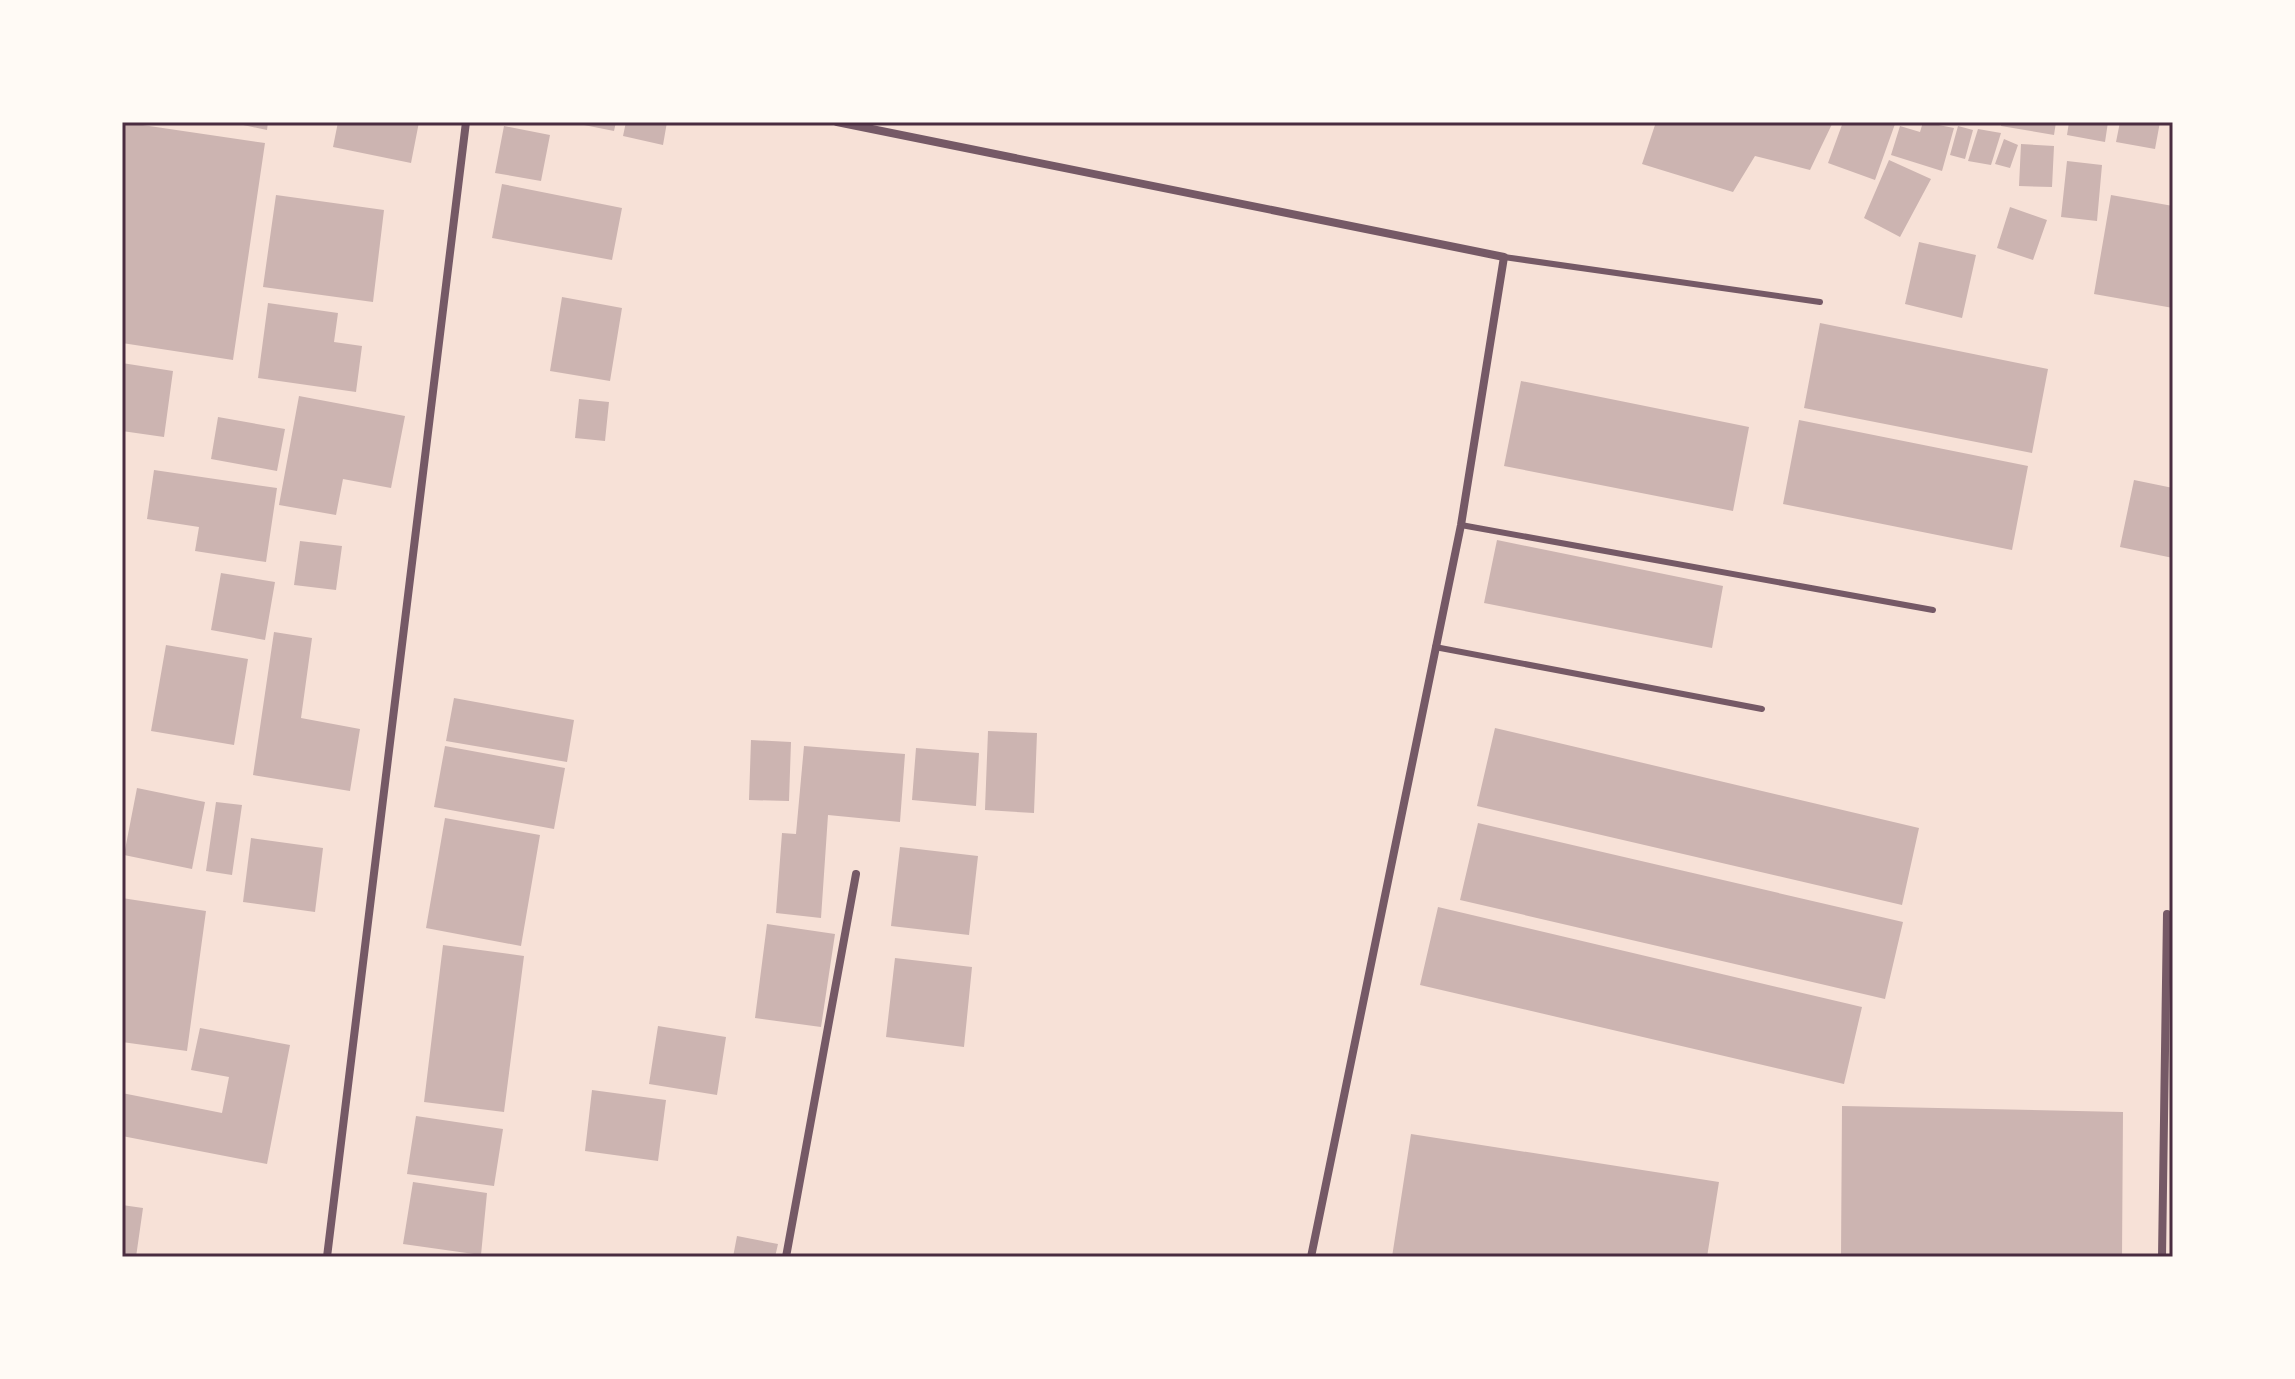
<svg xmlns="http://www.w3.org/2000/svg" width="2295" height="1379" font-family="'DM Sans',sans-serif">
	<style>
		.building { fill: #ccb4b1 }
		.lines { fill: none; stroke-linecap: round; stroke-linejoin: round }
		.service { stroke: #755966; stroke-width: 6 }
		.minor { stroke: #755966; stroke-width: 8 }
		.neatline { fill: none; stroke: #4a2c40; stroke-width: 3 }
	</style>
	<rect width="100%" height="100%" fill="#f7e1d7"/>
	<path class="building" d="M 122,122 L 265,143 L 233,360 L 122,343 Z
		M 229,122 L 268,122 L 267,130 Z
		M 338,122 L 419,122 L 411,163 L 333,147 Z
		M 569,122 L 616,122 L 614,131 Z
		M 626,122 L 667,122 L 663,145 L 623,136 Z
		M 1656,122 L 1833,122 L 1810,170 L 1755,156 L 1733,192 L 1642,164 Z
		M 1843,122 L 1895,124 L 1875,180 L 1828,163 Z
		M 1923,122 L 1954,128 L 1942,171 L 1891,155 L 1900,126 L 1920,132 Z
		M 2002,122 L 2056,122 L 2054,135 L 2001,126 Z
		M 2069,122 L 2108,122 L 2105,142 L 2067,135 Z
		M 2120,122 L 2160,122 L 2155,149 L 2116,142 Z
		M 504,126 L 550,135 L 541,181 L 495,173 Z
		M 1958,126 L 1973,130 L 1965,159 L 1950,155 Z
		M 1978,129 L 2001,133 L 1991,165 L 1968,161 Z
		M 2004,139 L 2018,145 L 2010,168 L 1995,164 Z
		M 2021,144 L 2054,146 L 2052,187 L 2019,186 Z
		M 1889,160 L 1931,179 L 1900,237 L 1864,218 Z
		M 2067,161 L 2102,165 L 2097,221 L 2061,217 Z
		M 502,184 L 622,208 L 612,260 L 492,238 Z
		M 276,195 L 384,210 L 373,302 L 263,287 Z
		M 2111,195 L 2173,206 L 2173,308 L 2094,294 Z
		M 2010,207 L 2047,220 L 2033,260 L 1997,248 Z
		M 1919,242 L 1976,255 L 1962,318 L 1905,304 Z
		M 562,297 L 622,308 L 610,381 L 550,371 Z
		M 268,303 L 338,313 L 334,342 L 362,346 L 356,392 L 258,378 Z
		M 1820,323 L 2048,369 L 2032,453 L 1804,408 Z
		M 122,363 L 173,371 L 164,437 L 122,431 Z
		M 1521,381 L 1749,427 L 1733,511 L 1504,466 Z
		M 299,396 L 405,416 L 391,488 L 343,479 L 336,515 L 279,505 Z
		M 579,399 L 609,402 L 605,441 L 575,438 Z
		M 218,417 L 285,429 L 277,471 L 211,459 Z
		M 1799,420 L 2028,466 L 2012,550 L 1783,504 Z
		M 154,470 L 277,488 L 266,562 L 195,551 L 199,527 L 147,519 Z
		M 2134,480 L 2173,488 L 2173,558 L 2120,547 Z
		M 1497,540 L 1723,586 L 1712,648 L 1484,603 Z
		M 300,541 L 342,546 L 336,590 L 294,585 Z
		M 221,573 L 275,582 L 265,640 L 211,630 Z
		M 274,632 L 312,638 L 301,718 L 360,729 L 350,791 L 253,775 Z
		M 166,645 L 248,659 L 234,745 L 151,731 Z
		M 454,698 L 574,720 L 567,762 L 446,741 Z
		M 1495,728 L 1919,828 L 1902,905 L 1477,806 Z
		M 988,731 L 1037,733 L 1034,813 L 985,810 Z
		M 751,740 L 791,742 L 789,801 L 749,800 Z
		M 445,746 L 565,768 L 554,829 L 434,807 Z
		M 804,746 L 905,754 L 900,822 L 828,815 L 821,918 L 776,913 L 782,833 L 796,834 Z
		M 916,748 L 979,753 L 976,806 L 912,800 Z
		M 137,788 L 205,802 L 192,869 L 124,855 Z
		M 216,802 L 242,805 L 232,875 L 206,871 Z
		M 445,818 L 540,835 L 521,946 L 426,928 Z
		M 1478,823 L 1903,922 L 1885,999 L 1460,900 Z
		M 251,838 L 323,848 L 315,912 L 243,902 Z
		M 900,847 L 978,856 L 969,935 L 891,926 Z
		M 122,898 L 206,911 L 187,1051 L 122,1042 Z
		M 1438,907 L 1862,1007 L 1844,1084 L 1420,985 Z
		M 767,924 L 835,934 L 821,1027 L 755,1018 Z
		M 443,945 L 524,956 L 504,1112 L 424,1102 Z
		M 895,958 L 972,967 L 964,1047 L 886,1037 Z
		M 658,1026 L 726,1037 L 717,1095 L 649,1084 Z
		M 200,1028 L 290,1045 L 267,1164 L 122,1136 L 122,1093 L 222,1113 L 229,1077 L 191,1070 Z
		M 592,1090 L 666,1100 L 658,1161 L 585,1151 Z
		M 1842,1106 L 2123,1112 L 2122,1257 L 1841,1257 Z
		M 416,1116 L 503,1129 L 494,1186 L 407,1174 Z
		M 1411,1134 L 1719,1182 L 1707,1257 L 1392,1257 Z
		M 413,1182 L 487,1193 L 481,1255 L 403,1244 Z
		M 122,1205 L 143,1208 L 136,1257 L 122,1257 Z
		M 737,1236 L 778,1244 L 775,1257 L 733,1257 Z"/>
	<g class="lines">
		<path class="service" d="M 1504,257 L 1820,302
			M 1461,525 L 1933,610
			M 1435,647 L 1762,709"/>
		<path class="minor" d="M 837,122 L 1504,257 L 1461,525 L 1311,1257
			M 327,1257 L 466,122
			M 786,1257 L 856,874
			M 2162,1257 L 2167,914"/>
	</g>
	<rect width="2295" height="1379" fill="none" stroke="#fffaf5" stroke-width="248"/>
	<rect x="124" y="124" width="2047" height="1131" class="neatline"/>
</svg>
